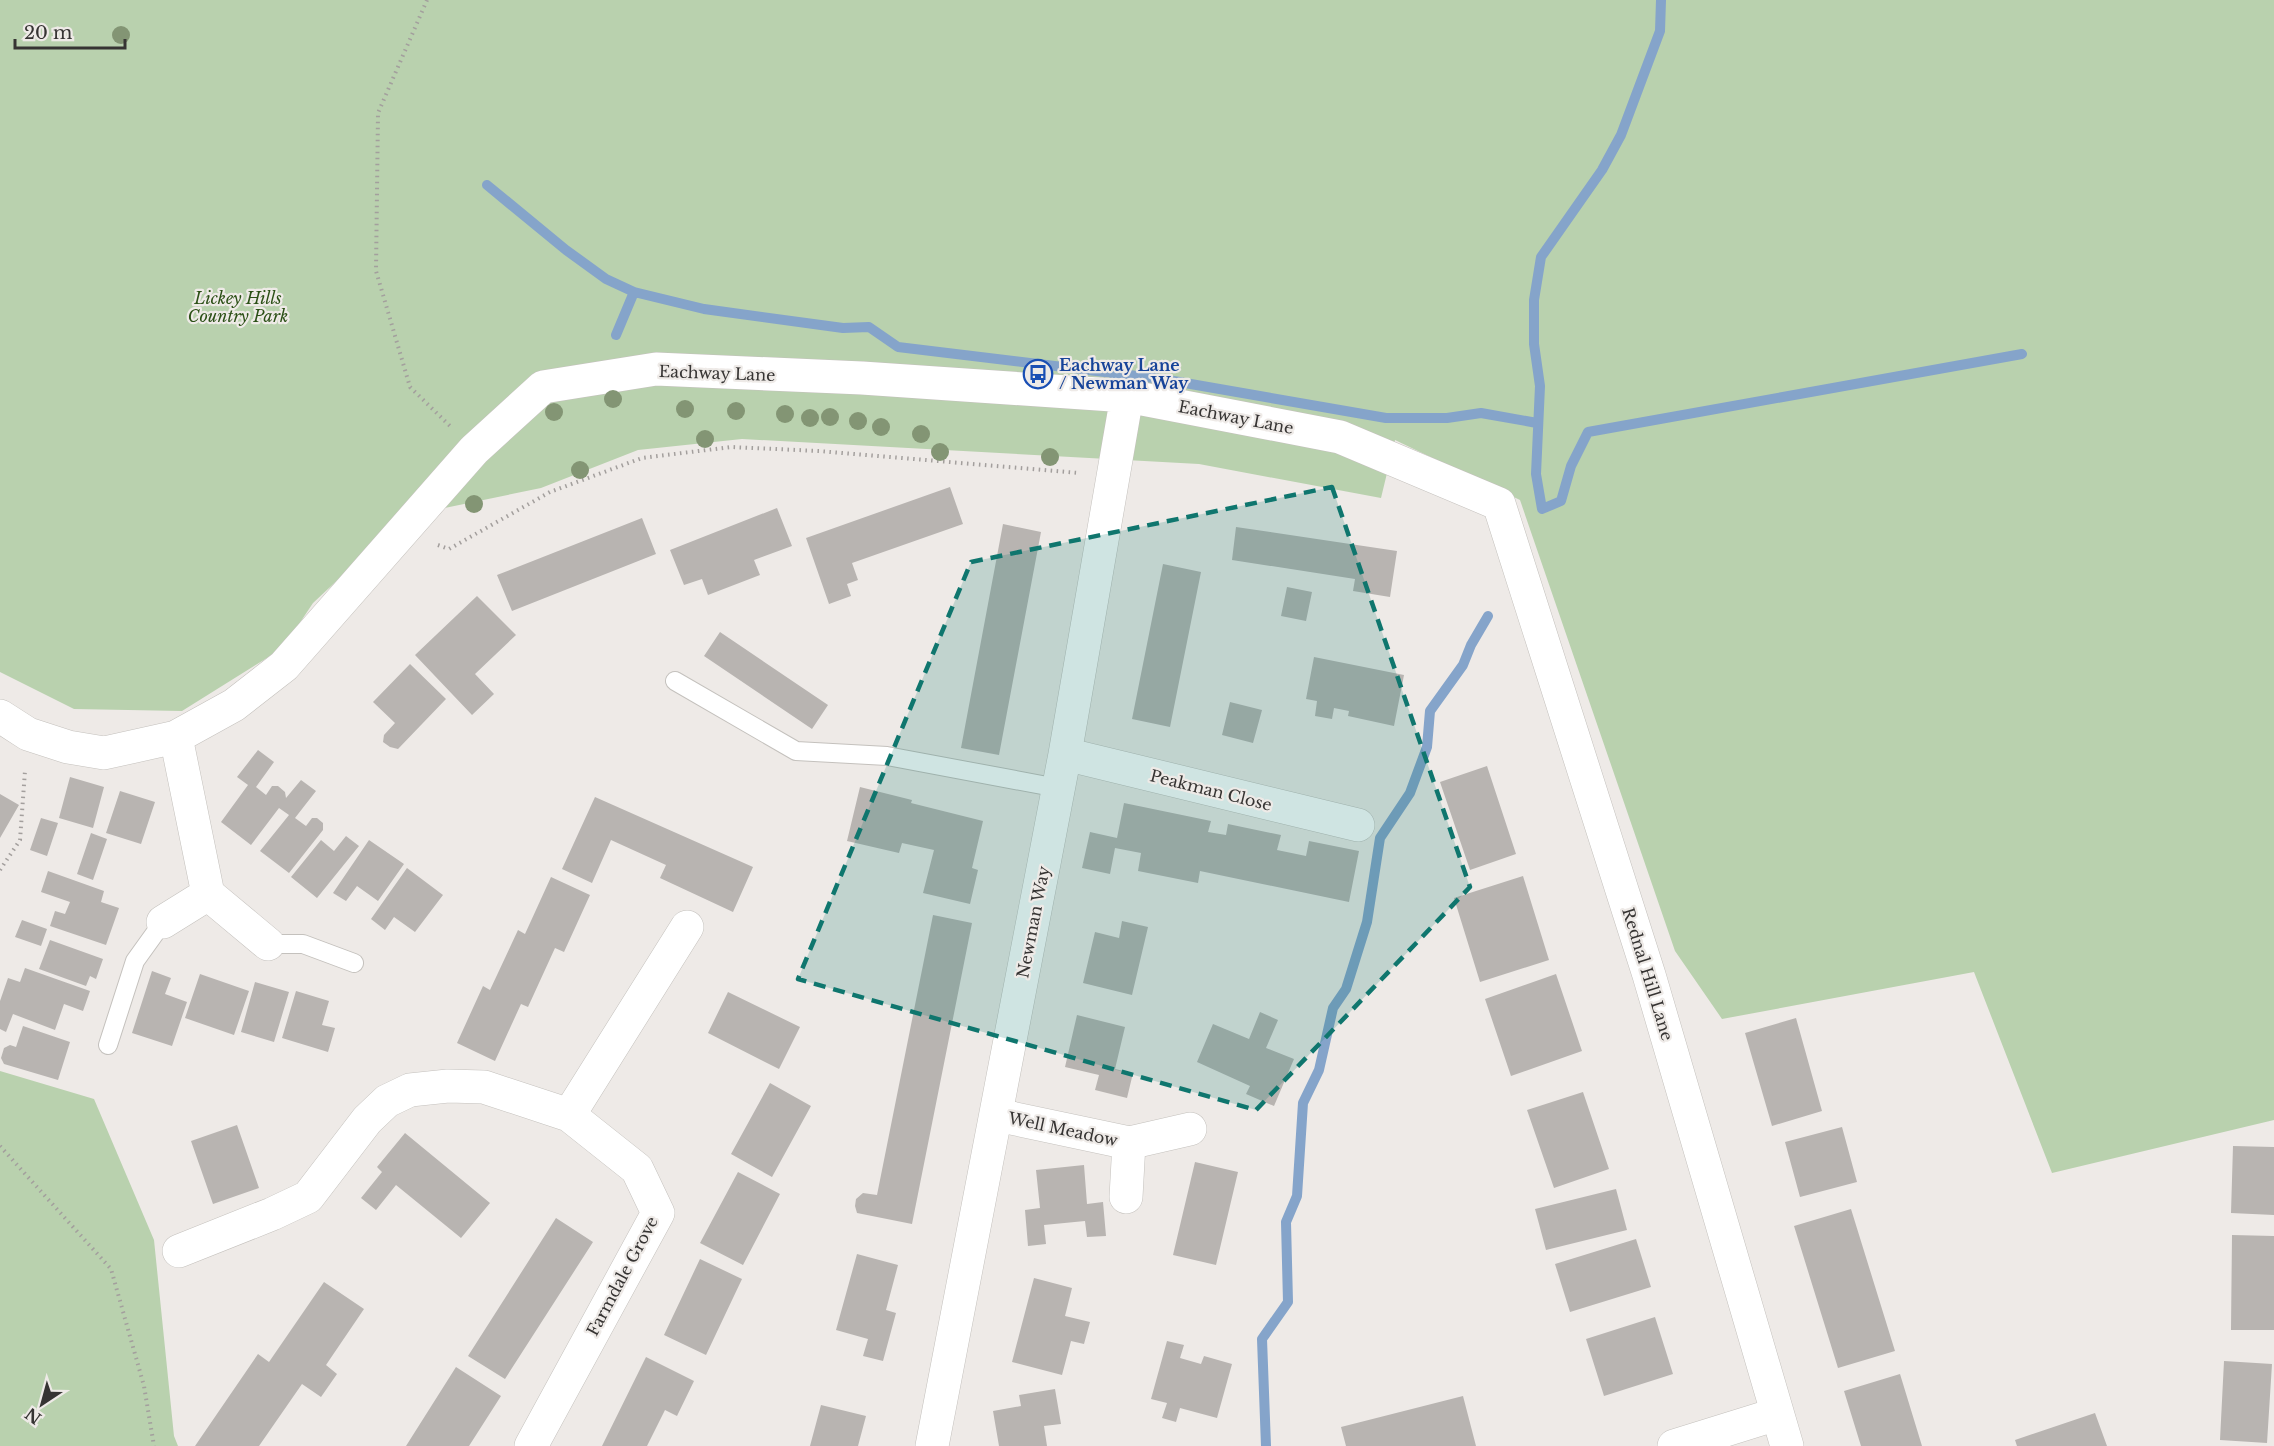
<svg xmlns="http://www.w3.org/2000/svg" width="2274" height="1446" font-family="'Libre Baskerville',serif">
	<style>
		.green { fill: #b9d1ae }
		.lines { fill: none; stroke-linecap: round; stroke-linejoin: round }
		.stream { stroke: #85a4ca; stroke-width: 10 }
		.building { fill: #b8b4b1 }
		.lane-casing { stroke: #c4c1bd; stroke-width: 20 }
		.street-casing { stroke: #c4c1bd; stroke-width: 34 }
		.path { stroke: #a39f9d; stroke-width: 4; stroke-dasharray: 1.5 4.5; stroke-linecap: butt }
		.lane { stroke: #fff; stroke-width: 18 }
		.street { stroke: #fff; stroke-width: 33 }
		.tree { fill: #839574 }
		.marked { fill: #0f766e; fill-opacity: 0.2; stroke: #0f766e; stroke-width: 4.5; stroke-dasharray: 12 8; stroke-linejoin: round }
		.labels { text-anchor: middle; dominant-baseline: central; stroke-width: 4.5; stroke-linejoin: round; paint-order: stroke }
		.park-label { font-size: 16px; font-style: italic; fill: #2b5016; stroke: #eeeae7 }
		.transit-label { font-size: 16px; font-weight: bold; fill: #164399; stroke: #eeeae7; text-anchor: start }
		.street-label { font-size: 16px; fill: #363433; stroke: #eeeae7 }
	</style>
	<rect width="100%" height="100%" fill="#eeeae7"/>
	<path class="green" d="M 0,0 L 2274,0 L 2274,1120 L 2052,1173 L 1974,972 L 1722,1019 L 1675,951 L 1520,500 L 1395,440 L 1381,498 L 1199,464 L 742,439 L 638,450 L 541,488 L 406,516 L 313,603 L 283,648 L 182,711 L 74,709 L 0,672 Z
		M 0,1071 L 94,1099 L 154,1240 L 174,1436 L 178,1446 L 0,1446 Z"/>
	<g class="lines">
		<path class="stream" d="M 1661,0 L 1660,31 L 1621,135 L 1602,170 L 1541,257 L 1534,300 L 1534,344 L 1540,386 L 1536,474 L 1542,509 L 1561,501 L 1571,466 L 1588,432 L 2022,354
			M 487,185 L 566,250 L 606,279 L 634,292 L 704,309 L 843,328 L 869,327 L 898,347 L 1162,379 L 1386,418 L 1447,418 L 1481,413 L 1537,423
			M 616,335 L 634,292
			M 1266,1446 L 1262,1339 L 1288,1302 L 1286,1222 L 1297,1196 L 1303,1103 L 1319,1070 L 1333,1008 L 1346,989 L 1367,922 L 1380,838 L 1410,793 L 1427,747 L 1430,711 L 1463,665 L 1471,645 L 1488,616"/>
	</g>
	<path class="building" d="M 950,487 L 963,524 L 852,563 L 858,580 L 847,584 L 851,596 L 829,604 L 806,538 Z
		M 777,508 L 792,546 L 754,560 L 760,575 L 708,595 L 702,579 L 684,585 L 670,550 Z
		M 642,518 L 656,554 L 512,611 L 497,575 Z
		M 1003,524 L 1041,532 L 999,755 L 961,748 Z
		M 1236,527 L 1397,551 L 1390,597 L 1353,591 L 1355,579 L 1232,560 Z
		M 1163,564 L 1201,572 L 1170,727 L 1132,719 Z
		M 1287,587 L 1312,592 L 1306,621 L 1281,616 Z
		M 477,596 L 516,635 L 475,674 L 494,694 L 472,715 L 415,655 Z
		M 720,632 L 828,705 L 812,729 L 704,656 Z
		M 1314,657 L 1404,675 L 1394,726 L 1348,716 L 1349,711 L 1334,708 L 1332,719 L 1315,716 L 1317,701 L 1306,699 Z
		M 410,664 L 446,699 L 398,749 L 390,747 L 383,742 L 384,735 L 395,723 L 373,702 Z
		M 1230,702 L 1262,710 L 1253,743 L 1222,735 Z
		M 258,750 L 274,762 L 256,787 L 266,795 L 272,786 L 278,786 L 285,792 L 286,798 L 301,780 L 316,791 L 295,818 L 306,826 L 312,818 L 317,818 L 323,823 L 323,830 L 289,873 L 260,851 L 289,815 L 279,808 L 251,845 L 221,822 L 248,785 L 237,777 Z
		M 1487,766 L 1516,854 L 1470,870 L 1440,782 Z
		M 70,777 L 104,787 L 93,828 L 59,818 Z
		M 860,787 L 912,800 L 911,803 L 983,821 L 972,868 L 978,870 L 970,904 L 923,893 L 934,850 L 902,843 L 899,853 L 847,841 Z
		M 120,791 L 155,802 L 141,844 L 106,833 Z
		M 0,794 L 19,805 L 0,838 Z
		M 595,797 L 753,867 L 733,912 L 660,878 L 666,865 L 611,840 L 592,883 L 562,869 Z
		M 1124,803 L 1211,821 L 1208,832 L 1226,835 L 1228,824 L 1281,835 L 1277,850 L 1306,856 L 1309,841 L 1359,851 L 1349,902 L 1200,871 L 1198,883 L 1138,871 L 1141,853 L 1115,848 L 1110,874 L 1082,868 L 1090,832 L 1117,838 Z
		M 41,818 L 58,823 L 47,856 L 30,850 Z
		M 91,833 L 107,839 L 93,880 L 77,874 Z
		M 346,836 L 359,846 L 317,898 L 291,877 L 321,840 L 334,851 Z
		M 369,840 L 404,864 L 378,901 L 357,886 L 346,901 L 333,893 Z
		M 407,868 L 443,895 L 415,932 L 394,917 L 385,930 L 371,919 Z
		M 48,871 L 104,891 L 101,902 L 119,908 L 106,945 L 50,926 L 55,911 L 65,914 L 70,902 L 41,892 Z
		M 1523,876 L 1549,960 L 1480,982 L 1454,898 Z
		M 551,877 L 590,895 L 564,952 L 555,948 L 528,1007 L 521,1004 L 495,1061 L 457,1043 L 483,986 L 490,990 L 518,930 L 525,934 Z
		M 933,915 L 972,923 L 912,1224 L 857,1213 L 855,1206 L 856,1199 L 863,1193 L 877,1195 Z
		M 22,920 L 47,929 L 41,946 L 15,937 Z
		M 1122,921 L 1148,927 L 1132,995 L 1083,983 L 1095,932 L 1119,938 Z
		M 50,940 L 103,959 L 96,979 L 90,976 L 86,986 L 39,969 Z
		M 25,968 L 90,991 L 83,1011 L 64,1004 L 55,1030 L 13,1014 L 6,1032 L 0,1029 L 0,1001 L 8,978 L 20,982 Z
		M 152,971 L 171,978 L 165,994 L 187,1002 L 172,1046 L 132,1033 Z
		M 200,974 L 249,991 L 234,1035 L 185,1018 Z
		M 1556,974 L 1582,1051 L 1511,1076 L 1485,999 Z
		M 255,982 L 289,992 L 274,1042 L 241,1032 Z
		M 296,991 L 329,1001 L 322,1025 L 335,1028 L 328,1052 L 282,1038 Z
		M 728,992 L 800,1027 L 779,1069 L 708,1033 Z
		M 1260,1012 L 1278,1020 L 1266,1048 L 1294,1059 L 1274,1106 L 1246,1094 L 1250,1086 L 1197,1062 L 1213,1024 L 1249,1039 Z
		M 1077,1015 L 1125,1027 L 1115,1069 L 1133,1073 L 1127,1098 L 1095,1090 L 1099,1075 L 1065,1067 Z
		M 1796,1018 L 1822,1111 L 1772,1126 L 1745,1033 Z
		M 23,1026 L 70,1042 L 58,1080 L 4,1064 L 1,1058 L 4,1048 L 10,1045 L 16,1047 Z
		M 770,1083 L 811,1106 L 772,1177 L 731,1154 Z
		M 1583,1092 L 1609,1169 L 1554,1188 L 1527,1110 Z
		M 237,1125 L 259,1188 L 213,1204 L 191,1141 Z
		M 1842,1127 L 1857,1182 L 1800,1197 L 1785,1142 Z
		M 405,1133 L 490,1203 L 461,1238 L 396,1185 L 376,1210 L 361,1198 L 382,1172 L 377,1167 Z
		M 2233,1146 L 2274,1147 L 2274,1215 L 2231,1213 Z
		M 1195,1162 L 1238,1172 L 1216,1265 L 1173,1255 Z
		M 1084,1165 L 1087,1204 L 1103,1202 L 1106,1236 L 1087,1237 L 1085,1221 L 1044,1225 L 1046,1244 L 1028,1246 L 1025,1210 L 1040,1208 L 1036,1170 Z
		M 738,1172 L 780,1194 L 743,1265 L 700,1243 Z
		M 1616,1189 L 1627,1230 L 1546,1250 L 1535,1209 Z
		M 1851,1209 L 1895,1351 L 1838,1368 L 1794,1226 Z
		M 556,1218 L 593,1242 L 505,1379 L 468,1356 Z
		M 2232,1235 L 2274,1236 L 2274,1330 L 2231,1330 Z
		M 1636,1239 L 1651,1287 L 1570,1312 L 1555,1264 Z
		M 857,1254 L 898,1265 L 886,1310 L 896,1313 L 883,1361 L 863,1356 L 868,1339 L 836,1330 Z
		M 700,1259 L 742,1279 L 706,1355 L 664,1335 Z
		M 1034,1278 L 1072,1288 L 1065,1316 L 1090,1322 L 1084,1344 L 1071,1341 L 1062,1375 L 1012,1362 Z
		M 324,1282 L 364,1309 L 326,1365 L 337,1374 L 321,1397 L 302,1384 L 259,1446 L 195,1446 L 258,1354 L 269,1362 Z
		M 1655,1317 L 1673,1374 L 1604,1396 L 1586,1339 Z
		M 1167,1341 L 1184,1345 L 1180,1358 L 1201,1364 L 1204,1356 L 1232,1364 L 1217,1418 L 1180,1408 L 1176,1422 L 1162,1418 L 1167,1403 L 1151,1399 Z
		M 646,1357 L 694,1381 L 677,1416 L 665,1410 L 647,1446 L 602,1446 Z
		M 2224,1361 L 2272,1364 L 2267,1443 L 2220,1440 Z
		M 456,1367 L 501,1396 L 469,1446 L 406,1446 Z
		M 1900,1374 L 1922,1446 L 1861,1446 L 1844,1391 Z
		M 1055,1389 L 1061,1424 L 1044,1426 L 1047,1446 L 999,1446 L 993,1411 L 1021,1406 L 1019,1395 Z
		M 1463,1396 L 1476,1446 L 1346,1446 L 1341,1427 Z
		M 821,1405 L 866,1416 L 858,1446 L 810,1446 Z
		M 2095,1413 L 2107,1446 L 2017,1446 L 2015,1440 Z"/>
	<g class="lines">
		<g class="lane-casing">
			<path id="lane" d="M 675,681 L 796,751 L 887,756 L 1058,788
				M 268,944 L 303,944 L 354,963
				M 108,1045 L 135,961 L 163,922"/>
		</g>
		<g class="street-casing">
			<path id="street" d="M 0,716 L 28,734 L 68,747 L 104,753 L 176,737 L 234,705 L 284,666 L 474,450 L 543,387 L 656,369 L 862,378 L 1127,396 L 1340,437 L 1499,504 L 1649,975 L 1787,1446
				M 1065,754 L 1358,825
				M 208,894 L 268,944
				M 163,922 L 208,894 L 176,737
				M 569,1115 L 687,927
				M 997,1115 L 1129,1143
				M 1126,1197 L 1129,1143 L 1190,1129
				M 179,1251 L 272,1214 L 308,1197 L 367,1120 L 387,1101 L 410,1090 L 448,1086 L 484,1087 L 569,1115 L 637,1169 L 658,1213 L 531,1446
				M 932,1446 L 1065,754 L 1127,396
				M 1674,1446 L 1777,1414"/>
		</g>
		<path class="path" d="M 427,0 L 378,113 L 376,271 L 410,387 L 450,426
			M 438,545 L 449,549 L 550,492 L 642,458 L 731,447 L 819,451 L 1079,473
			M 0,870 L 20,840 L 25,771
			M 0,1146 L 111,1269 L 144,1386 L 154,1446"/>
		<use href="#lane" class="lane"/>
		<use href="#street" class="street"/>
	</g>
	<g class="tree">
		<circle cx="121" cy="35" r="9"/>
		<circle cx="613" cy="399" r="9"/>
		<circle cx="685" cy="409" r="9"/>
		<circle cx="736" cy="411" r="9"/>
		<circle cx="554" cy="412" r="9"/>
		<circle cx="785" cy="414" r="9"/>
		<circle cx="830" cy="417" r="9"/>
		<circle cx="810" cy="418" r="9"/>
		<circle cx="858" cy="421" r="9"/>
		<circle cx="881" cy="427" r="9"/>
		<circle cx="921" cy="434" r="9"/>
		<circle cx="705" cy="439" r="9"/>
		<circle cx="940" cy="452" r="9"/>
		<circle cx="1050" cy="457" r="9"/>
		<circle cx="580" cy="470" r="9"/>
		<circle cx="474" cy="504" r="9"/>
	</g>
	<path class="marked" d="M 1332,487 L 1470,887 L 1256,1110 L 798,979 L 971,562 Z"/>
	<defs>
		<g id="bus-ring" transform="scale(1.5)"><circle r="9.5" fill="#eeeae7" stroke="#1a4fb4" stroke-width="1.5"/><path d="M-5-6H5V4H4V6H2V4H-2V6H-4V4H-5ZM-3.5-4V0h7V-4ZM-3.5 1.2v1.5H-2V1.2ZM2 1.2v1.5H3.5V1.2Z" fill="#1a4fb4"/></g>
	</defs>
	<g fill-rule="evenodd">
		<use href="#bus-ring" x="1038" y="374"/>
	</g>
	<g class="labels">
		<g class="park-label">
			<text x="238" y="298">Lickey Hills<tspan x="238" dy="18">Country Park</tspan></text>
		</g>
		<g class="transit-label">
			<text x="1059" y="365">Eachway Lane<tspan x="1059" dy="18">/ Newman Way</tspan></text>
		</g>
		<g class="street-label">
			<text transform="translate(717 373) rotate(2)">Eachway Lane</text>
			<text transform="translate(1236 417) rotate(11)">Eachway Lane</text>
			<text transform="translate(1211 790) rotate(14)">Peakman Close</text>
			<text transform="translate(1033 922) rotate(-79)">Newman Way</text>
			<text transform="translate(1648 974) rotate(73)">Rednal Hill Lane</text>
			<text transform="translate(1063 1129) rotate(12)">Well Meadow</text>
			<text transform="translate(622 1276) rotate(-62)">Farmdale Grove</text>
		</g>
	</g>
	<g transform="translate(42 1404) rotate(216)" stroke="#eeeae7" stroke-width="4.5" paint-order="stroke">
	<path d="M0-4.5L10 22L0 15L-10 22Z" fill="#363433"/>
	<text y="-9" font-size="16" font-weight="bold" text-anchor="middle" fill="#363433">N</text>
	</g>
	<path d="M15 39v9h110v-9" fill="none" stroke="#363433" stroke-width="3"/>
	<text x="24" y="39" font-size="18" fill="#363433" stroke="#eeeae7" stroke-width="4.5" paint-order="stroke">20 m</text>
</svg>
